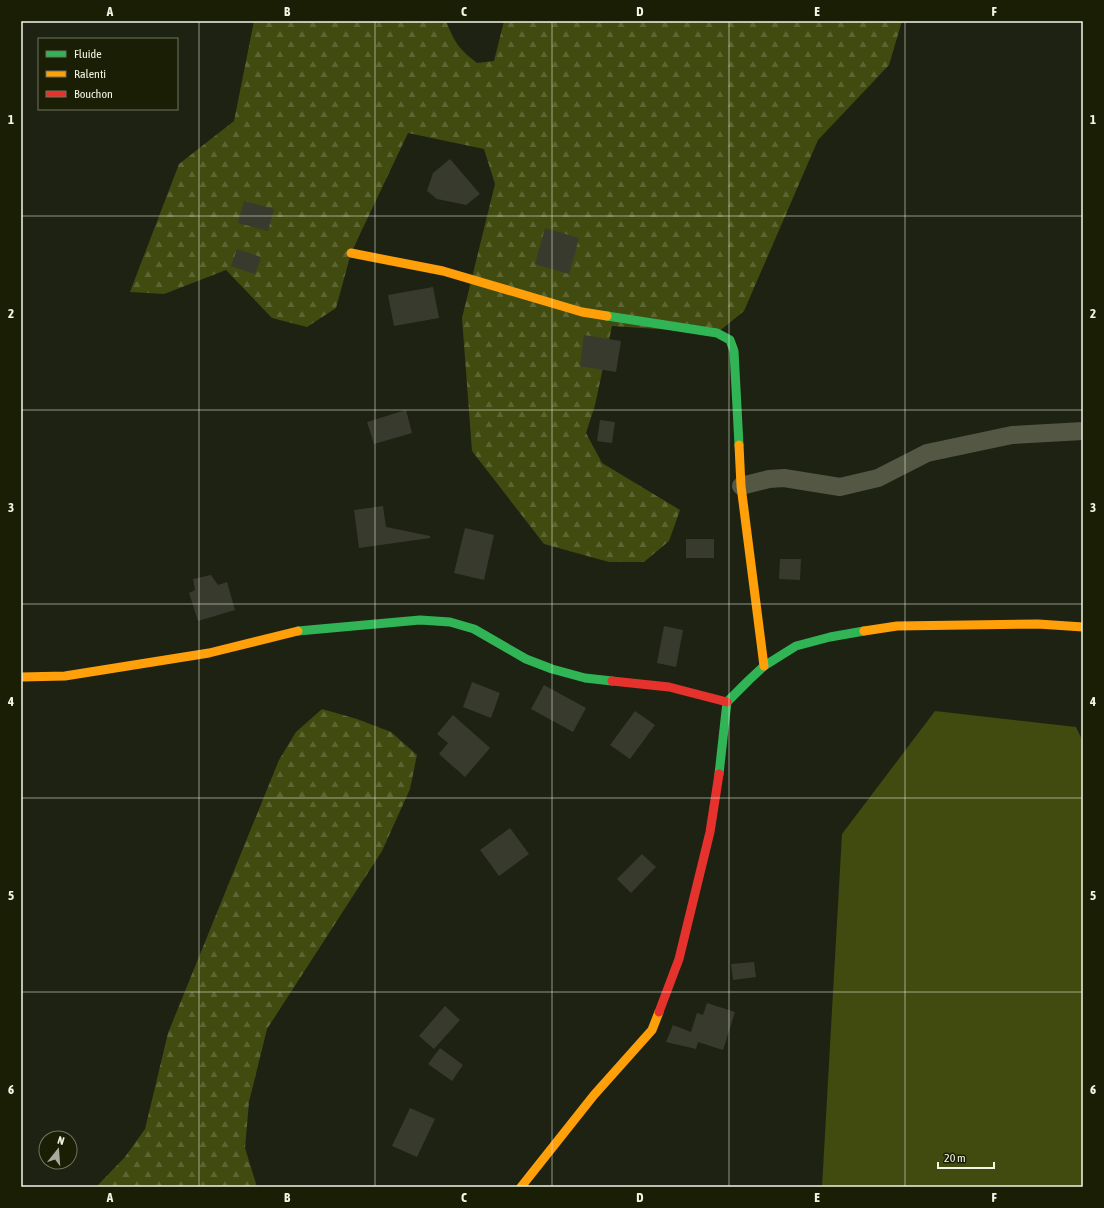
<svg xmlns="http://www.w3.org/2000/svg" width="1104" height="1208" font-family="'Asap Condensed',sans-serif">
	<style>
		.green { fill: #414b10 }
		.forest { fill: url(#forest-firs) }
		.building { fill: #373a2d }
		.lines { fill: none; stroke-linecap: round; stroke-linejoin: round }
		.street { stroke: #535744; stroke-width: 18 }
		.fast { stroke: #30b455; stroke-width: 9 }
		.slow { stroke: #ff9f0a; stroke-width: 9 }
		.jam { stroke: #e5322d; stroke-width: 9 }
		.grid { fill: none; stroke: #f2f6e6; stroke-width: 1; stroke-opacity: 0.55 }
		.neatline { fill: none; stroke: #f2f6e6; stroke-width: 1.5 }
		.grid-label { font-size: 13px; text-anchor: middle; font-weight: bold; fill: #f2f6e6 }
	</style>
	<defs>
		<pattern id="forest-firs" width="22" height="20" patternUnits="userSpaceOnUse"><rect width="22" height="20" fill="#414b10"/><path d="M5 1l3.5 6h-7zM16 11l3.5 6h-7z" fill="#5d6633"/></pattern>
	</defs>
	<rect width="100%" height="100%" fill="#1e2213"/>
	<path class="green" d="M 935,711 L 1076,727 L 1083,742 L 1083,1187 L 822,1187 L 842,834 Z"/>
	<path class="forest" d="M 254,21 L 446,21 C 455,43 458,48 477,63 L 494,61 L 504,21 L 902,21 L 889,65 L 818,140 L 744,311 L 717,333 L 612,326 L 595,405 L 586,433 L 602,463 L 680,510 L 669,541 L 644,562 L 609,562 L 544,544 L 472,451 L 462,318 L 495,184 L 484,149 L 408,133 L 351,253 L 336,308 L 307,327 L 272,318 L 226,270 L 164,294 L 130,292 L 179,164 L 234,121 Z
		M 322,709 L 357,719 L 391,732 L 417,755 L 410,789 L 382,851 L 267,1029 L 249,1102 L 245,1148 L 257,1187 L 96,1187 L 125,1157 L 145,1129 L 168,1033 L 279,760 L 296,732 Z"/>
	<path class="building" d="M 450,159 L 480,194 L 466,205 L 437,199 L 427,191 L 433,173 Z
		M 244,201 L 274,209 L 268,231 L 238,223 Z
		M 545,228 L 579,238 L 569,274 L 535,264 Z
		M 237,249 L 261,257 L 255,274 L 231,266 Z
		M 433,287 L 439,318 L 394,326 L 388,295 Z
		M 584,335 L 621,341 L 616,372 L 580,366 Z
		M 406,410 L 412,433 L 374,444 L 367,422 Z
		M 600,420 L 615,422 L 612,443 L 597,441 Z
		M 383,506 L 386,527 L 430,536 L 430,538 L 359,548 L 354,510 Z
		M 465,528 L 494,535 L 484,580 L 454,573 Z
		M 686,539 L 714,539 L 714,558 L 686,558 Z
		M 780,559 L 801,559 L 800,580 L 779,579 Z
		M 211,575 L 218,585 L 227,582 L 235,610 L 198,621 L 189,593 L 195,590 L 193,579 Z
		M 664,626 L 683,630 L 676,667 L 657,663 Z
		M 472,682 L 500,693 L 491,718 L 463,707 Z
		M 544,685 L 586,708 L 573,732 L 531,709 Z
		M 635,711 L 655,725 L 630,759 L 610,745 Z
		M 453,715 L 490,748 L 465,777 L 439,754 L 448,743 L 437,734 Z
		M 510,828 L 529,854 L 499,876 L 480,850 Z
		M 642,854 L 656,867 L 631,893 L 617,879 Z
		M 754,962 L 756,977 L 733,980 L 731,964 Z
		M 707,1003 L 735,1012 L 723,1050 L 698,1042 L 696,1049 L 666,1042 L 673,1025 L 691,1032 L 697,1013 L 703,1015 Z
		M 445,1006 L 460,1020 L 434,1049 L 419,1036 Z
		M 440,1048 L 463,1065 L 452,1081 L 428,1064 Z
		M 410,1108 L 435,1119 L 417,1157 L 392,1146 Z"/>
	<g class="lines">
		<path class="street" d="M 741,486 L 769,479 L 784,478 L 840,487 L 878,478 L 927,453 L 1012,435 L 1083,431"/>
		<path class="fast" d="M 607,316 L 717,333 L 730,340 L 734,351 L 739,445
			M 298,631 L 420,620 L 450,622 L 474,629 L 526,659 L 552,669 L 585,678 L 612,681
			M 719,774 L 727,702 L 749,680 L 764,666 L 796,646 L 830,637 L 864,631"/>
		<path class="slow" d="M 351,253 L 443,271 L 582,312 L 607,316
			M 739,445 L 741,486 L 764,666
			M 864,631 L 897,626 L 1038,624 L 1083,627
			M 21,677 L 65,676 L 209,653 L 298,631
			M 521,1187 L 594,1095 L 652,1030 L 659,1012"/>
		<path class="jam" d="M 612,681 L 669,687 L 727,702
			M 659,1012 L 679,959 L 710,832 L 719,774"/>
	</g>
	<path class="grid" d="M 199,21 L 199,1187M 375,21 L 375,1187M 552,21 L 552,1187M 729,21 L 729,1187M 905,21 L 905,1187M 21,216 L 1083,216M 21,410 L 1083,410M 21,604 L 1083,604M 21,798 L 1083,798M 21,992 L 1083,992"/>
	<rect width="1104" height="1208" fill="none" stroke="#191e04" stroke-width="44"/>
	<rect x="38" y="38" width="140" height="72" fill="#191e04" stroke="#70745e"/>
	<rect x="46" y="51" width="20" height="6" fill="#30b455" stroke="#70745e"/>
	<text x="74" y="58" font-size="12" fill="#f2f6e6">Fluide</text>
	<rect x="46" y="71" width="20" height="6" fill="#ff9f0a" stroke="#70745e"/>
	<text x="74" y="78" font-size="12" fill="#f2f6e6">Ralenti</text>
	<rect x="46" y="91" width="20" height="6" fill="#e5322d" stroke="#70745e"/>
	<text x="74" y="98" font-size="12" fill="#f2f6e6">Bouchon</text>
	<g transform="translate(58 1150) rotate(17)"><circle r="19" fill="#191e04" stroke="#70745e"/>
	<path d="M0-3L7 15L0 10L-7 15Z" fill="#a8ac9c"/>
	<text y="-6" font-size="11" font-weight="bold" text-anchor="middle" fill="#f2f6e6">N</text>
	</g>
	<path d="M938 1162v6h56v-6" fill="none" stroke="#f2f6e6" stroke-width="2"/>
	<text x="944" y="1162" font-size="12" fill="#f2f6e6" stroke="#191e04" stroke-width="3" paint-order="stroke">20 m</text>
	<rect x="22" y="22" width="1060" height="1164" class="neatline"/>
	<g class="grid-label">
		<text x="110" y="16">A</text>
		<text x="287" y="16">B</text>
		<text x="464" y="16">C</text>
		<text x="640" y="16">D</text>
		<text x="817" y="16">E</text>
		<text x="994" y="16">F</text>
		<text x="11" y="124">1</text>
		<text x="1093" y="124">1</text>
		<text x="11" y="318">2</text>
		<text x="1093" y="318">2</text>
		<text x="11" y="512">3</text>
		<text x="1093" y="512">3</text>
		<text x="11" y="706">4</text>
		<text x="1093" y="706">4</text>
		<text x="11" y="900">5</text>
		<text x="1093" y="900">5</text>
		<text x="11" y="1094">6</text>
		<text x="1093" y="1094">6</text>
		<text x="110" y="1202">A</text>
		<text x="287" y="1202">B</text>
		<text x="464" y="1202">C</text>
		<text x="640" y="1202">D</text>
		<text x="817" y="1202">E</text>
		<text x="994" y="1202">F</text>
	</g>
</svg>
